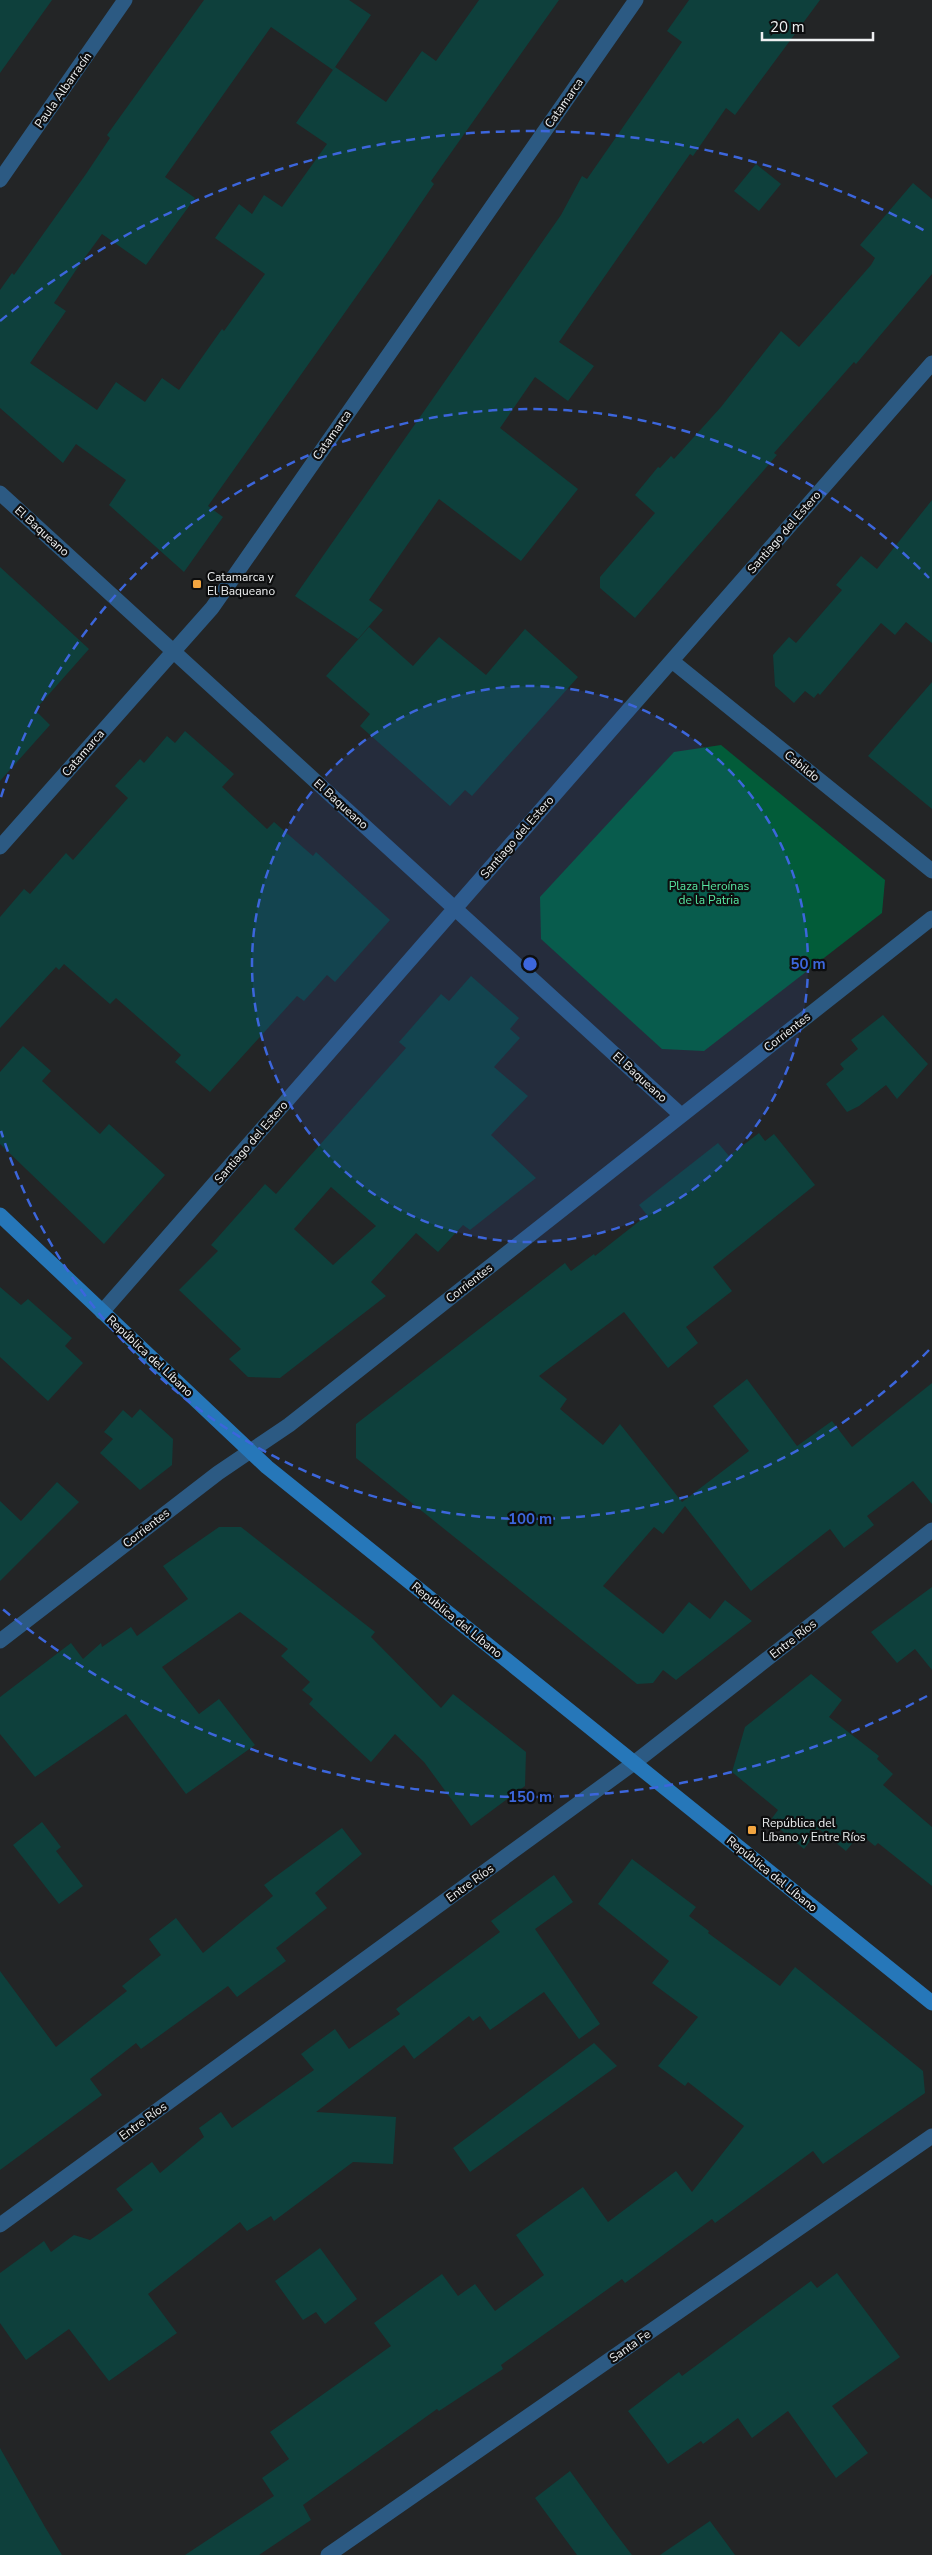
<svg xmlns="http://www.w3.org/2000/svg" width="932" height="2555" font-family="'Nunito Sans',sans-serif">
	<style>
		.green { fill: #025c39 }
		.building { fill: #0e403c; fill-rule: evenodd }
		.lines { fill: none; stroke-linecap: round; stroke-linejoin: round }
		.minor { stroke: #2c5a83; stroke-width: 15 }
		.secondary { stroke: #2677b9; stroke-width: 15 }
		.ring { fill: none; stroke: #3c66dc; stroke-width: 2.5; stroke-dasharray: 9 6 }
		.poi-dot { fill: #f2a540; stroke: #0d0e0f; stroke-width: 2 }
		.labels { text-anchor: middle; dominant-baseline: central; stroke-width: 4.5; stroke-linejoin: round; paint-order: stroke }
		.street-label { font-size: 12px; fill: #eef0f1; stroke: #0d0e0f }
		.poi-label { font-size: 12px; fill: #eef0f1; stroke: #0d0e0f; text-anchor: start }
		.park-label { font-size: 12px; fill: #58e7a2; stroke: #0d0e0f }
		.centre { fill: #3c66dc; stroke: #0d0e0f; stroke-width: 2.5 }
		.ring-label { font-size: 15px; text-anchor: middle; font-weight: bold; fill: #3c66dc; stroke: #0d0e0f; stroke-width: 4.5; stroke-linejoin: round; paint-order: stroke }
	</style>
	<rect width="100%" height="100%" fill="#232526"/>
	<path class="green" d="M 721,745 L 885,880 L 882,913 L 704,1051 L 662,1049 L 541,939 L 540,897 L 674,752 Z"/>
	<path class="building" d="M 0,0 L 52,0 L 0,73 Z
		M 204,0 L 349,0 L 371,15 L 333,70 L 271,27 L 165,177 L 195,198 L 146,265 L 102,234 L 78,267 L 54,303 L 66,311 L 30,363 L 97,410 L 116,382 L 145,402 L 162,378 L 179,390 L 222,329 L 224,331 L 265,274 L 215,238 L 239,204 L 252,214 L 264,195 L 282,207 L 327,144 L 296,123 L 335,67 L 386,102 L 422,51 L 436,61 L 479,0 L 559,0 L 431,181 L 434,184 L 387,253 L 208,506 L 223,517 L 184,572 L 109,505 L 126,480 L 76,444 L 63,463 L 0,408 L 0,290 L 12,273 L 14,275 L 86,174 L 110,138 L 107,135 Z
		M 689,0 L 820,0 L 735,115 L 726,108 L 693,156 L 690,154 L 559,342 L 594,366 L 568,401 L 535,377 L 500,428 L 578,489 L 521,561 L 439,499 L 369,600 L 383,610 L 358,639 L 295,596 L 561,215 L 582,176 L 587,179 L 682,42 L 667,31 Z
		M 756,164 L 781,184 L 759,211 L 734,191 Z
		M 913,183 L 932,199 L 932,274 L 856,364 L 854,362 L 774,453 L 777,455 L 635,618 L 600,588 L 600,577 L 655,513 L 635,495 L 658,467 L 660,468 L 671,456 L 674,459 L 721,407 L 781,331 L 799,347 L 871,265 L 875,258 L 860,245 Z
		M 932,500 L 932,643 L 906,622 L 895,635 L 881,623 L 820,695 L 818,693 L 814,698 L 805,691 L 794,703 L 775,686 L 773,655 L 789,637 L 796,643 L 842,590 L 836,585 L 861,556 L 877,569 Z
		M 0,567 L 89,649 L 35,710 L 50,725 L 0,781 Z
		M 369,627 L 413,666 L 439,637 L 486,675 L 525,629 L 578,677 L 472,796 L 465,790 L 450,806 L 360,726 L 370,714 L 326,676 Z
		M 932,682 L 932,809 L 868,756 Z
		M 185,731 L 234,774 L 222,787 L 267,829 L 274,822 L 313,856 L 316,852 L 390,920 L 335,982 L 327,975 L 304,1001 L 297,996 L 210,1092 L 175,1062 L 181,1055 L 116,998 L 110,1004 L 64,964 L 59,970 L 56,967 L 0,1028 L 0,917 L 24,889 L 30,894 L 66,853 L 73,860 L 128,798 L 115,786 L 140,759 L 144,763 L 167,736 L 175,743 Z
		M 471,976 L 519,1018 L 510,1029 L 520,1038 L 494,1067 L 528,1096 L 491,1135 L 536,1178 L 470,1230 L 463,1225 L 438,1252 L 416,1233 L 371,1282 L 386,1296 L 280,1378 L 248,1377 L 229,1359 L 241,1349 L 179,1290 L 218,1251 L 211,1245 L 265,1184 L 276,1194 L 406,1048 L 399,1042 L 441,994 L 449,1001 ZM 331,1187 L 376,1226 L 333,1265 L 294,1229 Z
		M 883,1015 L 928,1064 L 897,1099 L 886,1085 L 859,1106 L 847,1112 L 826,1084 L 844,1069 L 840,1064 L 858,1049 L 851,1040 Z
		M 23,1046 L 51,1071 L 42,1081 L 100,1134 L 109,1124 L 165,1175 L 104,1244 L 0,1144 L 0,1072 Z
		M 759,1133 L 765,1141 L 774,1134 L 815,1185 L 713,1267 L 732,1291 L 686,1327 L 698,1343 L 668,1368 L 624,1312 L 539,1376 L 567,1399 L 560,1409 L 603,1445 L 620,1424 L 682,1502 L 749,1451 L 713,1406 L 747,1379 L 797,1446 L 832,1421 L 852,1447 L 932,1383 L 932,1504 L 913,1481 L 867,1516 L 874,1525 L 844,1548 L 830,1529 L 751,1591 L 685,1506 L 663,1534 L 654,1527 L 603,1586 L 663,1634 L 689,1602 L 710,1619 L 725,1600 L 752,1621 L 676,1680 L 663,1670 L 653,1683 L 637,1684 L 356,1458 L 356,1424 L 565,1263 L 571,1271 L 594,1254 L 595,1256 L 647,1215 L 639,1205 L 718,1143 L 729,1156 Z
		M 0,1287 L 21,1305 L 28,1299 L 72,1338 L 65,1346 L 83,1363 L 48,1401 L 0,1357 Z
		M 140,1409 L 173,1439 L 172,1465 L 140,1490 L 100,1453 L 113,1439 L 104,1432 L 123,1410 L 132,1418 Z
		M 57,1482 L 79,1502 L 0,1581 L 0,1501 L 21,1521 Z
		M 219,1527 L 241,1527 L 375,1632 L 371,1637 L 441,1708 L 453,1694 L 526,1752 L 525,1786 L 471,1826 L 424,1762 L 395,1734 L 371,1762 L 309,1704 L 313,1699 L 302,1690 L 310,1682 L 281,1656 L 288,1649 L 240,1612 L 162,1667 L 199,1714 L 219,1699 L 255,1745 L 186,1794 L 126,1714 L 35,1777 L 0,1734 L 0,1697 L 71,1643 L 83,1659 L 101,1643 L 102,1647 L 131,1627 L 137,1636 L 188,1599 L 163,1566 Z
		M 932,1587 L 932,1670 L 915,1649 L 897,1663 L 871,1632 Z
		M 811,1674 L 842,1700 L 829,1717 L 879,1756 L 877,1759 L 893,1774 L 883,1785 L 932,1827 L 932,1886 L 878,1843 L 875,1846 L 860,1834 L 846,1851 L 819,1829 L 804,1849 L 770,1821 L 778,1810 L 732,1772 L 745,1727 Z
		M 42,1822 L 61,1847 L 56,1851 L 83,1886 L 59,1904 L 13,1845 Z
		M 342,1828 L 362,1854 L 315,1893 L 327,1908 L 276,1948 L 286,1961 L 237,1997 L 228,1986 L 141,2049 L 136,2043 L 90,2079 L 102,2095 L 0,2170 L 0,1971 L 56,2047 L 127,1991 L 122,1986 L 161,1955 L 149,1939 L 176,1918 L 203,1953 L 273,1896 L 264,1885 Z
		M 632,1859 L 696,1907 L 689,1916 L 709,1931 L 708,1933 L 780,1986 L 795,1967 L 923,2071 L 925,2093 L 823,2164 L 813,2151 L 715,2223 L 712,2219 L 625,2283 L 622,2279 L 608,2289 L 501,2365 L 503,2369 L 439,2411 L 437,2409 L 303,2505 L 311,2520 L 259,2555 L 185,2555 L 274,2496 L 262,2478 L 289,2459 L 270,2432 L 391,2346 L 374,2323 L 442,2274 L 458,2296 L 475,2284 L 495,2311 L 544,2275 L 516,2235 L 583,2187 L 608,2222 L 676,2171 L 692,2192 L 744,2126 L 688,2082 L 685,2086 L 658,2066 L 698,2017 L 652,1983 L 669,1961 L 598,1904 Z
		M 554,1875 L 573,1902 L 535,1929 L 600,2024 L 579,2039 L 544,1992 L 490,2030 L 480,2016 L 473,2021 L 469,2016 L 414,2059 L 404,2045 L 316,2112 L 396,2117 L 393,2164 L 353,2162 L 274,2221 L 271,2216 L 247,2231 L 240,2222 L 148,2294 L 177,2333 L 109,2381 L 69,2329 L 26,2360 L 0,2323 L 0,2273 L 44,2241 L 51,2252 L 74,2235 L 90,2240 L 133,2210 L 116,2189 L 152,2162 L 160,2173 L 204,2137 L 199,2128 L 221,2112 L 232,2128 L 314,2070 L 301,2054 L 335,2029 L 349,2049 L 400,2014 L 396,2009 L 500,1932 L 491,1921 Z
		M 594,2043 L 617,2066 L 470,2172 L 453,2148 Z
		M 320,2248 L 357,2299 L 325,2324 L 316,2312 L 303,2320 L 275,2281 Z
		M 837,2273 L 900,2357 L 832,2406 L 868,2453 L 836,2478 L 788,2411 L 752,2438 L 738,2418 L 703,2444 L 701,2441 L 668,2464 L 628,2411 L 679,2372 L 682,2376 L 811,2281 L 817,2288 Z
		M 0,2448 L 45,2527 L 62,2555 L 0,2555 Z
		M 570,2471 L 609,2525 L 632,2555 L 577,2555 L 535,2498 Z
		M 710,2521 L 735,2555 L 660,2555 Z"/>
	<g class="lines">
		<path class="minor" d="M 0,180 L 125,0
			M 0,493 L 681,1115
			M 672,661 L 932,871
			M 0,847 L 212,608 L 636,0
			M 102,1312 L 932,363
			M 0,1641 L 218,1473 L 289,1425 L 932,918
			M 0,2225 L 634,1763 L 932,1530
			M 328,2555 L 932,2136"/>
		<path class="secondary" d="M 0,1215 L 267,1467 L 932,2003"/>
	</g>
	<circle cx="530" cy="964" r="278" fill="#3c66dc" fill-opacity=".12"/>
	<g class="ring">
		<circle cx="530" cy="964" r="278"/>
		<path d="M929 1350A555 555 0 0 1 1 1131M1 797A555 555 0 0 1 929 578"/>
		<path d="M927 1696A833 833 0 0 1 0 1607M0 321A833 833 0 0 1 927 232"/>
	</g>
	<g class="poi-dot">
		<rect x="192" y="579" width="10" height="10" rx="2.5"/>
		<rect x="747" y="1825" width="10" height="10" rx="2.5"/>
	</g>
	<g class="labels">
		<g class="street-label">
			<text transform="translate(63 90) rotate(-55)">Paula Albarracín</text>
			<text transform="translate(564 103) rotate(-55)">Catamarca</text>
			<text transform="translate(332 435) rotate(-55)">Catamarca</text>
			<text transform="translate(42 531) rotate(42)">El Baqueano</text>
			<text transform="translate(784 532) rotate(-49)">Santiago del Estero</text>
			<text transform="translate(83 753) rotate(-49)">Catamarca</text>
			<text transform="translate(802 766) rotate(39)">Cabildo</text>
			<text transform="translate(341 804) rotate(42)">El Baqueano</text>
			<text transform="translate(517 837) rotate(-49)">Santiago del Estero</text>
			<text transform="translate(787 1032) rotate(-38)">Corrientes</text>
			<text transform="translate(640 1077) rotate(42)">El Baqueano</text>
			<text transform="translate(251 1142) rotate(-49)">Santiago del Estero</text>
			<text transform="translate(469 1283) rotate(-38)">Corrientes</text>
			<text transform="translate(150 1356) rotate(43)">República del Líbano</text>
			<text transform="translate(146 1528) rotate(-38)">Corrientes</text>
			<text transform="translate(457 1620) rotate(39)">República del Líbano</text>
			<text transform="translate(793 1639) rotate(-38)">Entre Ríos</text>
			<text transform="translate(772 1874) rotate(39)">República del Líbano</text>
			<text transform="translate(470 1883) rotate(-36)">Entre Ríos</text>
			<text transform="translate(143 2121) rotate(-36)">Entre Ríos</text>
			<text transform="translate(630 2346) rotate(-35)">Santa Fe</text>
		</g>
		<g class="poi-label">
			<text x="207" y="577">Catamarca y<tspan x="207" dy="14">El Baqueano</tspan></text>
			<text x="762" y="1823">República del<tspan x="762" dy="14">Líbano y Entre Ríos</tspan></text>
		</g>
		<g class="park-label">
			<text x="709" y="886">Plaza Heroínas<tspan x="709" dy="14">de la Patria</tspan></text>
		</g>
	</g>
	<circle cx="530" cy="964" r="8" class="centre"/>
	<g class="ring-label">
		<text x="808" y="969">50 m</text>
		<text x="530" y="1524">100 m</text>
		<text x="530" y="1802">150 m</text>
	</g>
	<path d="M762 32v8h111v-8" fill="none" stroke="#eef0f1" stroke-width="2.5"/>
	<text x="770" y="32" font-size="15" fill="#eef0f1" stroke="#0d0e0f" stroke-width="4" paint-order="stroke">20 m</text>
</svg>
